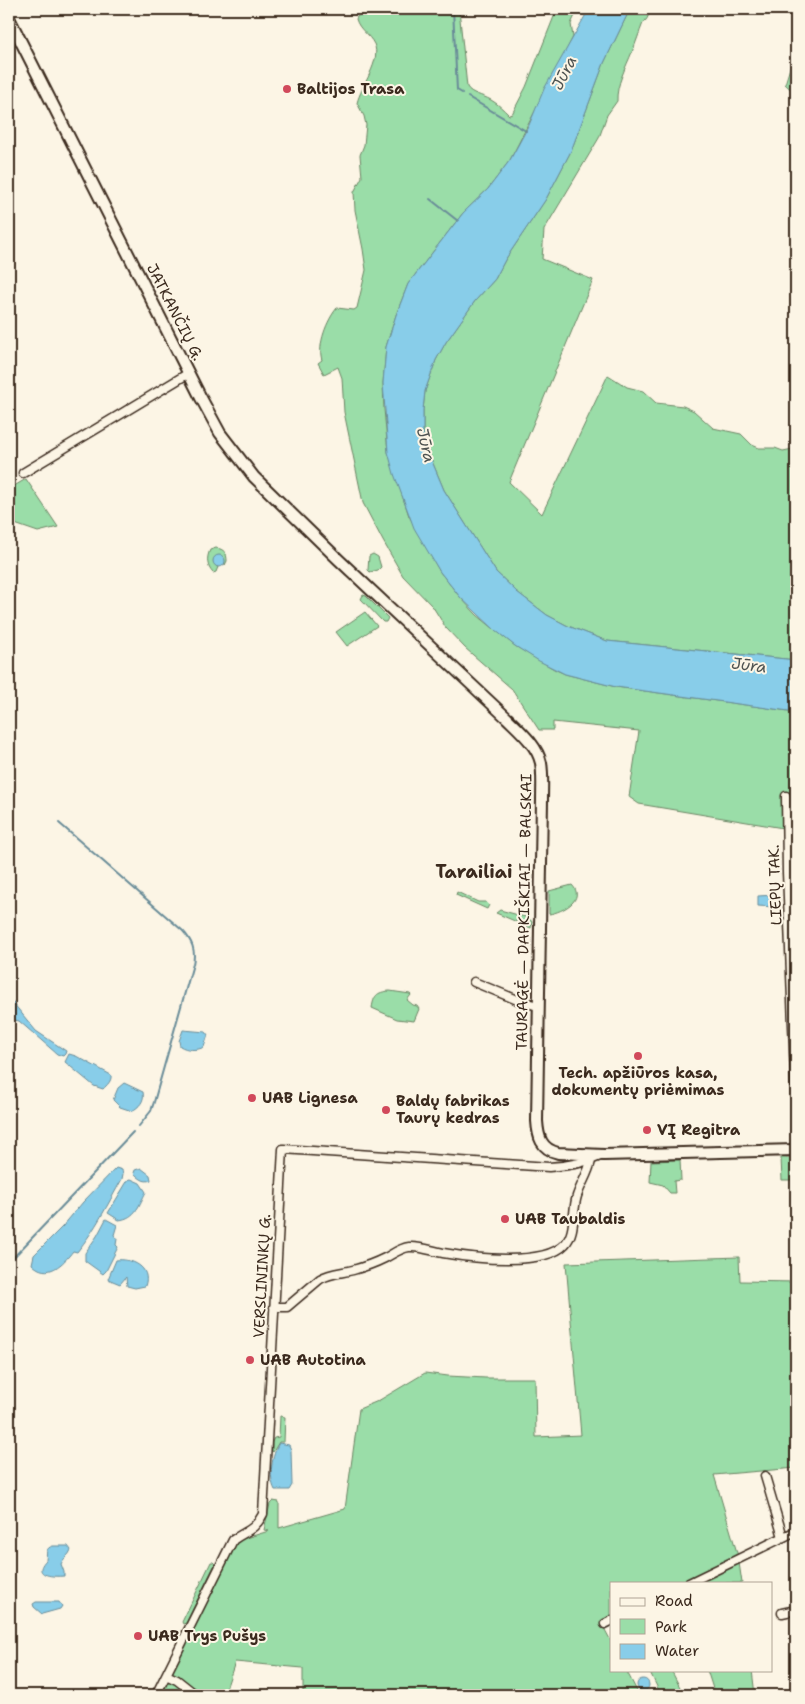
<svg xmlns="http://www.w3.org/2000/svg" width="805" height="1704" font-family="'Shantell Sans',sans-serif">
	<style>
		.green { fill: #9adda8; stroke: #6a8463 }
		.water { fill: #88cde9; stroke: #698c98 }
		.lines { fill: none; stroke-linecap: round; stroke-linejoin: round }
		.stream { stroke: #698c98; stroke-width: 2 }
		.minor-casing { stroke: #3b2a1e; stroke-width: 11 }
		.secondary-casing { stroke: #3b2a1e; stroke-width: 14 }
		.minor { stroke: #fcf5e5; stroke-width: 8 }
		.secondary { stroke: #fcf5e5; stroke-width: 10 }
		.poi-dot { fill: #d1495b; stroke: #fcf5e5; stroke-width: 2 }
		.labels { text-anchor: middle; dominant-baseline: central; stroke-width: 4; stroke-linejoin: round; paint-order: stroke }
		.poi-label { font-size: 15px; font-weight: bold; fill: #3b2a1e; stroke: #fcf5e5; text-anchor: start }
		.street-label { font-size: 15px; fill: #3b2a1e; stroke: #fcf5e5 }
		.water-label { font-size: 16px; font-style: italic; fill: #4e5351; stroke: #fcf5e5 }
		.quarter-label { font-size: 18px; font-weight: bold; fill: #3b2a1e; stroke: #fcf5e5 }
	</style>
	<rect width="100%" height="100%" fill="#fcf5e5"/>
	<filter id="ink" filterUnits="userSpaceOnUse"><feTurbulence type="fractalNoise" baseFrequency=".02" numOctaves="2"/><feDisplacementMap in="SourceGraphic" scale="10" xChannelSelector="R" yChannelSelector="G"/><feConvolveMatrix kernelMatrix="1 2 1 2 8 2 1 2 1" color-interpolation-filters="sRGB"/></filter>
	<g filter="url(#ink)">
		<path class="green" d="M 371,9 L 459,9 L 467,87 C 471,94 482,95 491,100 C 498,104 503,109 509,115 L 512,114 L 526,87 L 557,9 L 578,9 L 571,24 L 573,37 L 510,160 L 488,189 L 463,213 L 408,284 L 396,315 L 386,347 L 383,383 L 384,409 L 388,452 L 409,516 L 440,572 L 460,597 L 477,615 L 515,646 L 554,669 L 565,674 L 616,687 L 796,712 L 796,807 L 782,807 L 783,828 L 639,804 L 629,797 L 639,731 L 553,722 L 553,730 L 539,730 L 512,689 L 465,648 L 446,628 L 433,607 L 403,576 L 383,541 L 363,503 L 344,412 L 342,378 L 338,367 L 324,374 L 318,363 L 322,360 C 317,345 327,320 337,308 L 354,310 L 357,308 L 366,270 L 363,249 L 355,210 L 354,192 L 362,177 L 360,155 L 364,145 L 366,125 L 364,116 L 357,103 C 361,86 382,60 374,44 C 369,34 359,30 356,19 L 358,15 Z
			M 630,9 L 649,9 C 649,15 648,19 643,23 C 639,33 636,43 632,52 C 626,67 616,85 617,101 L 607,115 L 599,138 L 544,230 L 542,259 L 593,280 L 509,482 L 542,514 L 608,375 L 627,387 L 643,391 L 656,403 L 683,406 L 694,411 L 713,428 L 741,434 L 752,445 L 759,448 L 775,448 L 783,451 L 793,449 L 796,440 L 796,660 L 607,641 L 568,626 L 547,615 L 517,592 L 496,572 L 444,490 L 429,454 L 423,433 L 423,410 L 425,391 L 436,360 L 446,342 L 475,301 L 495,279 L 505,260 L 546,199 L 571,151 L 604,63 Z
			M 796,48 L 796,94 L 785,84 Z
			M 26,479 L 58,527 L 38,532 L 9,522 L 9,489 Z
			M 216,548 C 224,549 227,553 227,561 L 225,565 L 224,559 L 216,566 L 218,567 L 216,572 L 213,573 C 207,567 206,558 210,550 Z
			M 373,554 L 378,557 L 381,567 L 378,570 L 370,572 L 368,570 L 369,556 Z
			M 363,595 L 366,596 L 388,618 L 386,622 L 383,622 L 361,599 Z
			M 365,612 L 377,626 L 347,646 L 336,632 Z
			M 572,885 C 586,899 563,912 549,914 L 549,891 Z
			M 457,892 L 478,902 L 486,902 L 489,905 L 487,909 L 456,895 Z
			M 500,910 L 529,918 L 532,922 L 531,928 L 496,913 Z
			M 390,991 L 410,994 L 411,995 L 407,1000 L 413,1005 L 417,1006 L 419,1009 L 414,1021 L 397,1019 L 372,1008 C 374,996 376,992 390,991 Z
			M 781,1158 L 796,1158 L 796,1180 L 782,1180 Z
			M 680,1160 L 681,1180 L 674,1181 L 675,1193 L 670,1193 L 663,1185 L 650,1182 L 651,1161 Z
			M 739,1257 L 740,1281 L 796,1282 L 796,1468 L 714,1475 L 738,1556 L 742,1583 L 611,1583 L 611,1624 L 604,1628 L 611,1641 L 611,1670 L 626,1670 L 639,1695 L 303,1695 L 303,1668 L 235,1662 L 224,1695 L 160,1695 L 233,1546 L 239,1540 L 269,1531 L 264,1530 L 270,1504 L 273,1501 L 279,1502 L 279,1528 L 345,1509 L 359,1409 L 378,1401 L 425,1373 L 448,1376 L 486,1378 L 535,1378 L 536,1437 L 581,1435 L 566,1263 Z
			M 280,1416 L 285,1417 L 284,1442 L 279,1442 L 273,1452 L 272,1451 L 272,1442 L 274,1438 L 279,1437 Z
			M 211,1562 L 213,1562 L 215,1564 L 186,1623 L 183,1624 L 182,1622 Z
			M 649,1670 L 671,1670 L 684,1695 L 661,1695 Z
			M 707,1670 L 752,1670 L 755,1695 L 715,1695 Z"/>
		<path class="water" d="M 589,9 L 630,9 L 604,63 L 571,151 L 546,199 L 505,260 L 495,279 L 475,301 L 446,342 L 436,360 L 425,391 L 423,410 L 423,433 L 429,454 L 444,490 L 496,572 L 517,592 L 547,615 L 568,626 L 607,641 L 796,660 L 796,712 L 616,687 L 565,674 L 539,661 L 515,646 L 495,630 L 460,597 L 440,572 L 414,528 L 394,474 L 388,452 L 383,383 L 386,347 L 396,315 L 408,284 L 463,213 L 488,189 L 510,160 L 529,125 L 544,89 Z
			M213 561a6 6 0 1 1 12 0a6 6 0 1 1-12 0Z
			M 774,895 L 776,902 L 774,907 L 758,906 L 758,896 Z
			M 9,998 L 36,1031 L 66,1051 L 65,1054 L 63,1056 L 57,1054 L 19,1021 L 14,1020 L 9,1016 Z
			M 183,1030 L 206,1032 L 208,1035 L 204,1047 C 197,1051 186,1050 180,1046 L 179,1041 Z
			M 69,1054 L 76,1056 L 111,1075 C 112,1081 107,1085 103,1089 L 94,1086 L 65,1062 Z
			M 124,1083 L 143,1092 C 145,1101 139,1107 132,1111 L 120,1107 L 113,1100 L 118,1088 Z
			M 116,1168 L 122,1170 L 123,1174 L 122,1179 C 108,1204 95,1230 77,1252 L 73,1251 C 63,1264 48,1280 32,1264 L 34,1255 L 63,1226 L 83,1202 Z
			M 141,1168 L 150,1175 L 151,1180 C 144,1183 139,1178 134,1173 L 135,1170 Z
			M 131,1179 L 140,1183 L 146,1192 C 139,1205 136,1218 119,1220 L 108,1213 L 128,1180 Z
			M 106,1219 L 117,1225 L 114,1235 L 117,1239 L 116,1245 L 118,1247 L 106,1271 L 103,1274 L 85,1261 L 85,1253 L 97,1236 Z
			M 116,1260 C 131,1258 152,1267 145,1286 L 135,1288 L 127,1286 L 126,1277 L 120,1284 L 108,1279 Z
			M 279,1443 L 289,1445 L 291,1450 L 292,1485 L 289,1490 L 275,1490 C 268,1477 272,1455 279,1443 Z
			M 53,1546 L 68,1546 L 71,1550 C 69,1556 63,1558 61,1564 L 64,1572 L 64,1576 C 53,1577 31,1576 46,1560 C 47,1553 45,1548 53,1546 Z
			M 36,1602 L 59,1602 L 62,1606 L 60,1609 L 42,1614 L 34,1607 L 33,1604 Z
			M637 1685a6 6 0 1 1 12 0a6 6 0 1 1-12 0Z"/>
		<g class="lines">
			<path class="stream" d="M 453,9 L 457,90 L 462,93
				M 468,97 L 526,131
				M 430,199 L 458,221
				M 59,823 L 183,931 C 192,941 196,950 193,964 L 154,1102 L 151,1111 L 139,1126
				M 9,1262 L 133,1132"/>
			<g class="minor-casing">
				<path id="minor" d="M 23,473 L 189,373
					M 786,796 L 787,872 L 796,1102
					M 474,982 L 520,1001 L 538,1006
					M 274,1307 L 287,1307 L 320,1279 C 330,1273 341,1273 353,1270 C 364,1267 375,1263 385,1258 C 393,1254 400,1248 409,1247 C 420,1246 432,1251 443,1253 C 471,1258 544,1267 565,1244 C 576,1233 572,1211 577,1196 C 581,1184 588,1174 591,1161
					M 765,1476 L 783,1537
					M 689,1583 L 796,1531
					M 782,1613 L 796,1610
					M 605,1624 L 611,1621
					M 166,1675 L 177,1680 L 196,1695
					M 156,1695 L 233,1540 C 247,1530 254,1531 263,1514 L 283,1149 L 549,1167 C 568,1166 586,1163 603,1155"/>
			</g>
			<g class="secondary-casing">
				<path id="secondary" d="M 9,18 L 201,398 L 220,433 L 254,477 L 339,560 L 507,718 C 520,731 537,745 541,763 C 543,775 542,788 542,800 L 537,1121 C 538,1137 541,1149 558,1153 L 604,1155 L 796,1150"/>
			</g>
			<use href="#minor" class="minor"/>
			<use href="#secondary" class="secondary"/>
		</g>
	</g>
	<g class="poi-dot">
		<circle cx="287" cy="89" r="5"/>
		<circle cx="638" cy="1056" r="5"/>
		<circle cx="252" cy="1098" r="5"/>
		<circle cx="386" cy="1110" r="5"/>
		<circle cx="647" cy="1130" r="5"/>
		<circle cx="505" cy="1219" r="5"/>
		<circle cx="250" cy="1360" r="5"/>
		<circle cx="138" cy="1636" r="5"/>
	</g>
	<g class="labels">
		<g class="poi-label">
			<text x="297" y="89">Baltijos Trasa</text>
			<text x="638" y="1073" text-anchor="middle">Tech. apžiūros kasa,<tspan x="638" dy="17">dokumentų priėmimas</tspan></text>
			<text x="262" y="1098">UAB Lignesa</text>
			<text x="396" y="1101">Baldų fabrikas<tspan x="396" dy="17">Taurų kedras</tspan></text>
			<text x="657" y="1130">VĮ Regitra</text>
			<text x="515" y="1219">UAB Taubaldis</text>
			<text x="260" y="1360">UAB Autotina</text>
			<text x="148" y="1636">UAB Trys Pušys</text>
		</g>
		<g class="street-label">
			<text transform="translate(175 312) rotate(63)">JATKANČIŲ G.</text>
			<text transform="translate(775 885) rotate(-92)">LIEPŲ TAK.</text>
			<text transform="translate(524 912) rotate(-89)">TAURAGĖ — DAPKIŠKIAI — BALSKAI</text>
			<text transform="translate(262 1276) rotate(-87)">VERSLININKŲ G.</text>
		</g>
		<g class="water-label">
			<text transform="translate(564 73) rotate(-63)">Jūra</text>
			<text transform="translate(426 445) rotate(77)">Jūra</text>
			<text transform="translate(749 665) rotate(7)">Jūra</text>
		</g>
		<g class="quarter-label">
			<text x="474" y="872">Tarailiai</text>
		</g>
	</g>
	<rect width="805" height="1704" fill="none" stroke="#fcf5e5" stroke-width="30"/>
	<rect x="15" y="15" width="775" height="1674" fill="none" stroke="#3b2a1e" stroke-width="2" filter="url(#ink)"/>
	<rect x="610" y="1582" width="162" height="90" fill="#fcf5e5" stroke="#afa495"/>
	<rect x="620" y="1598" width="25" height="8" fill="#fcf5e5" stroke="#afa495"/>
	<text x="655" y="1606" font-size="15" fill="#3b2a1e">Road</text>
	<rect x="620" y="1619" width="25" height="15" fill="#9adda8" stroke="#afa495"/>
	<text x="655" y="1632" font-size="15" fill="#3b2a1e">Park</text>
	<rect x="620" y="1644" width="25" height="15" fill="#88cde9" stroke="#afa495"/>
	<text x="655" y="1656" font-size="15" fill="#3b2a1e">Water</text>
</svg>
